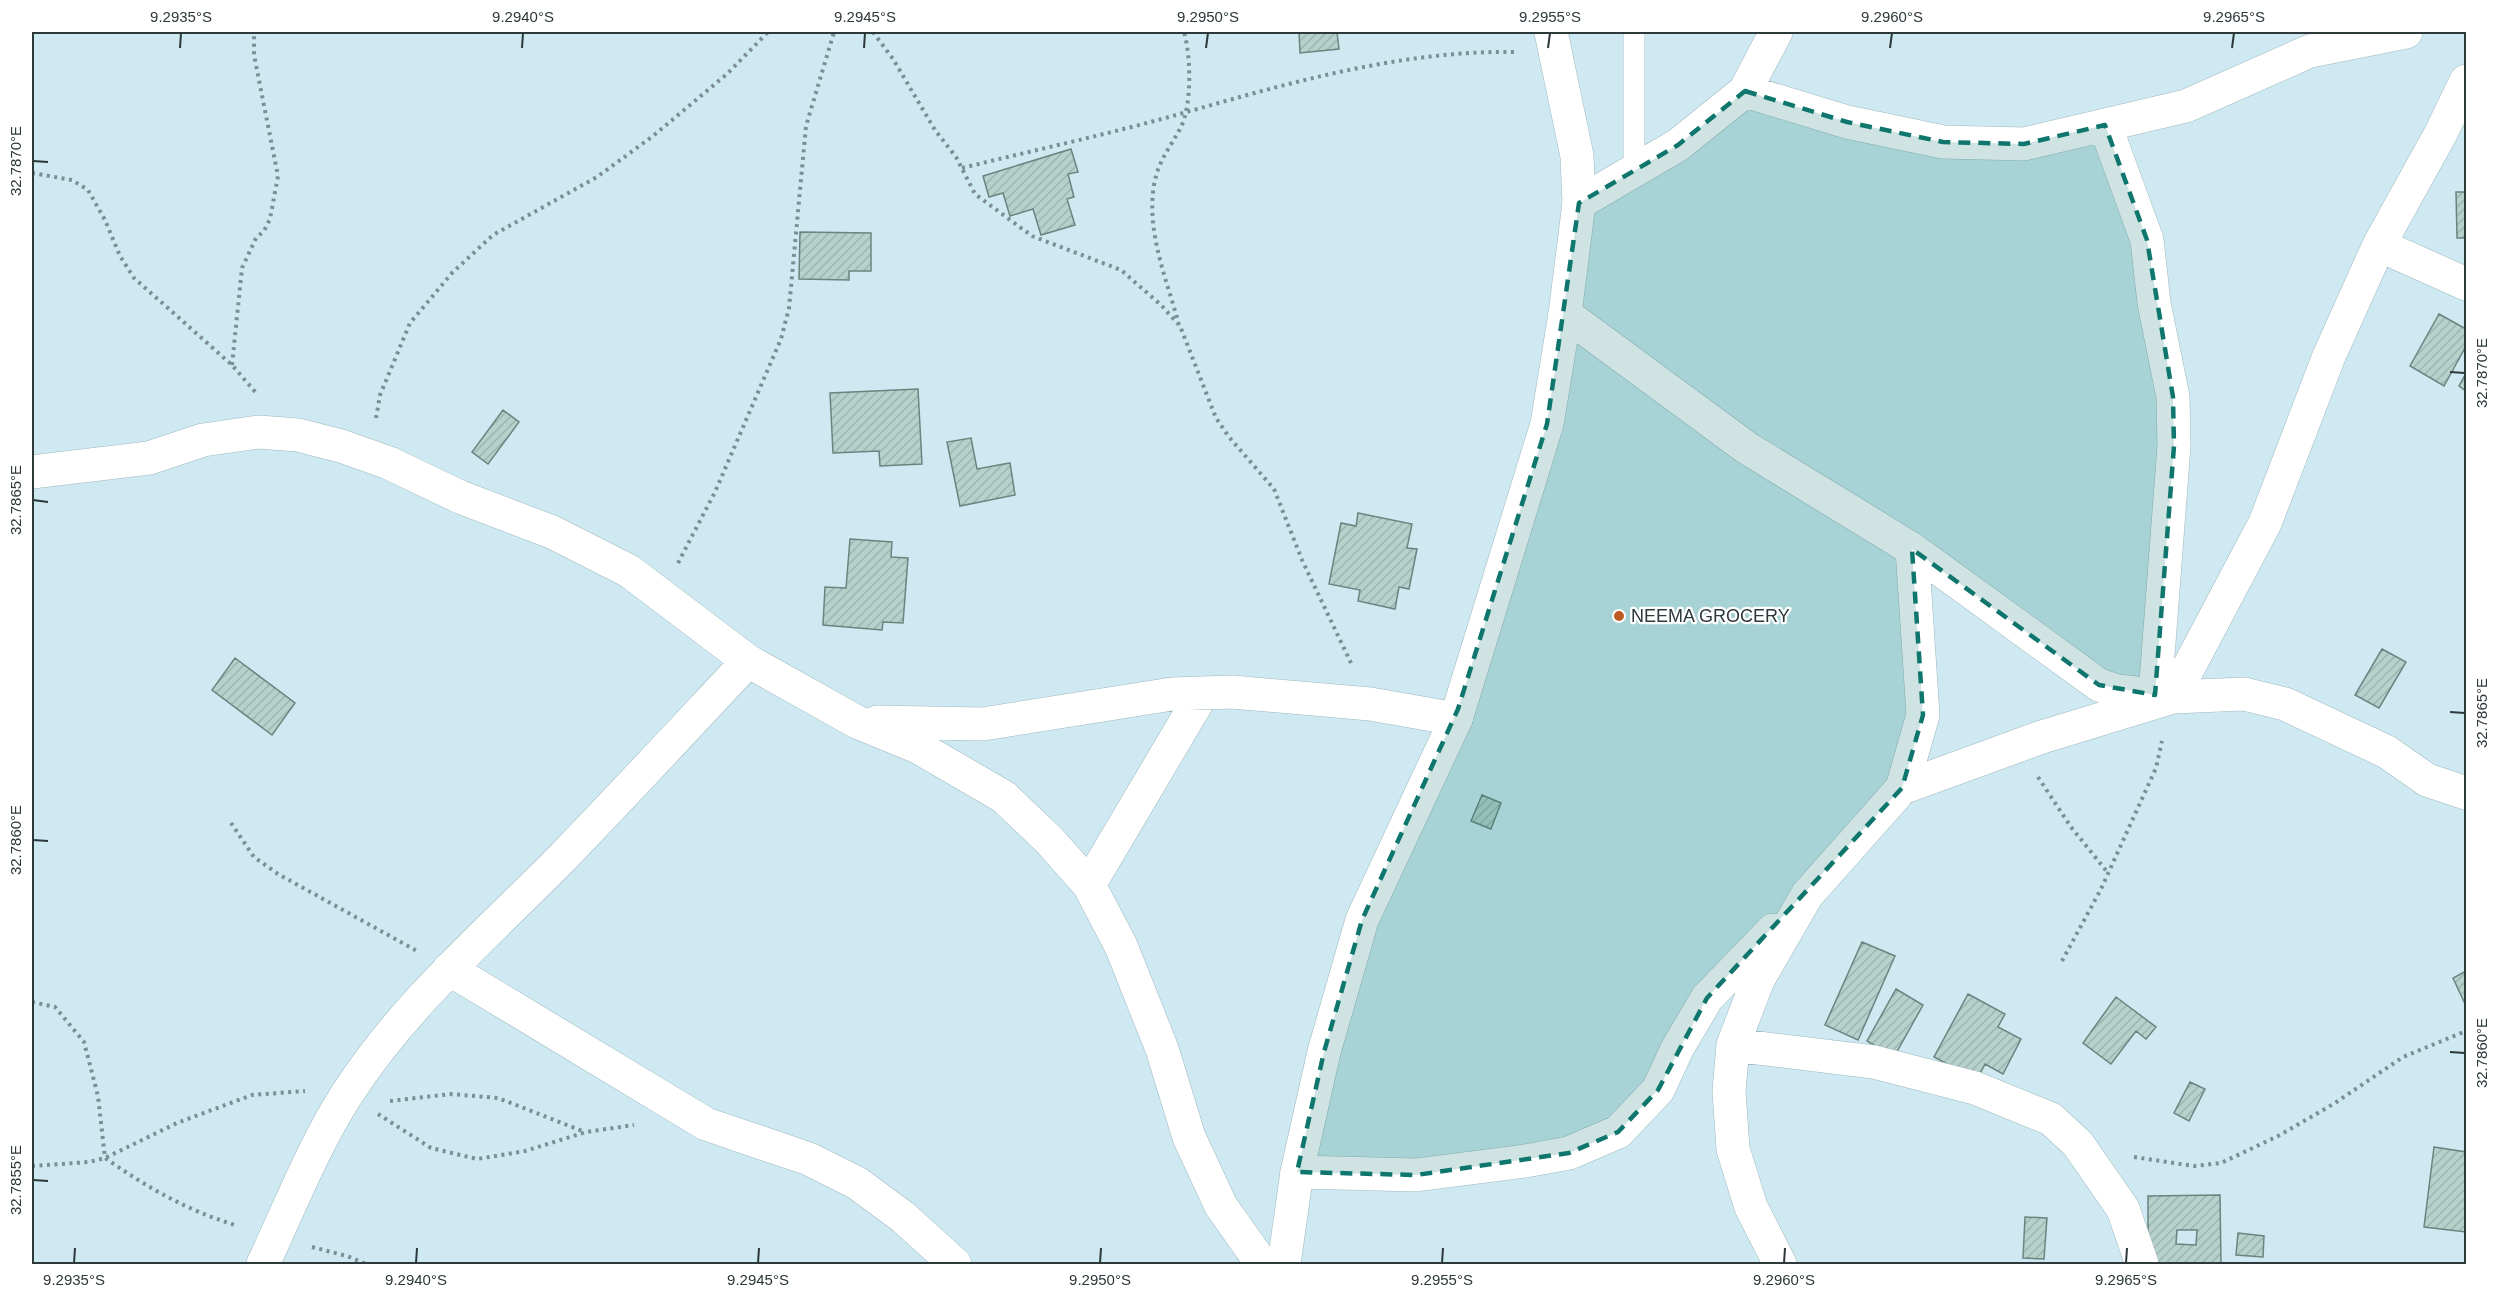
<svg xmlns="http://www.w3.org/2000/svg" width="2498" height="1296" font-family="Helvetica,sans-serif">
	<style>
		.building { fill: url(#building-hatch); stroke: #6a847f; stroke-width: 1.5; fill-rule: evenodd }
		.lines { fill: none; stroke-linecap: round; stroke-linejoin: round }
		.service-casing { stroke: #9eb8bf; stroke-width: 22 }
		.minor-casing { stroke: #9eb8bf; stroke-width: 34 }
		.tertiary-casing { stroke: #9eb8bf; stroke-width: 34 }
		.path { stroke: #7b8e93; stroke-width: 4; stroke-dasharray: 3 4.5; stroke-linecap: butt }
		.service { stroke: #fff; stroke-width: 21 }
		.minor { stroke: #fff; stroke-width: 33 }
		.tertiary { stroke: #fff; stroke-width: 33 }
		.marked { fill: #0f766e; fill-opacity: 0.2; stroke: #0f766e; stroke-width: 4.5; stroke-dasharray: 12 8; stroke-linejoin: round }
		.ticks { fill: none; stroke: #2d383b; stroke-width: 2 }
		.poi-dot { fill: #be5b23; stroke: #fff; stroke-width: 2 }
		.labels { text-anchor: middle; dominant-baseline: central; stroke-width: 4.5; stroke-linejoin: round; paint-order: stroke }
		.poi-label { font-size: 18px; fill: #2d383b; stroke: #fff; text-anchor: start }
		.neatline { fill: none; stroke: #2d383b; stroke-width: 2 }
		.ticks-label { font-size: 15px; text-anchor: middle; fill: #2d383b }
	</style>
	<defs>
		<pattern id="building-hatch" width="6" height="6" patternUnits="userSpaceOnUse" patternTransform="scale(1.5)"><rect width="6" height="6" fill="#b6d1cc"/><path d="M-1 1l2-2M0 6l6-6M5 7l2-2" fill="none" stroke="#9db4b0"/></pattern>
	</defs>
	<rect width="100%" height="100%" fill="#cee9f1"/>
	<path class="building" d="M 1299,32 L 1337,32 L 1339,49 L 1300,53 Z
		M 1071,149 L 1078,172 L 1068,174 L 1074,197 L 1067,199 L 1075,225 L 1041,235 L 1033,209 L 1010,216 L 1003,193 L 989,197 L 983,176 Z
		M 2456,192 L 2466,192 L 2466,238 L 2457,238 Z
		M 800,232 L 871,233 L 871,271 L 849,271 L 849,280 L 799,279 Z
		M 2439,314 L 2466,329 L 2466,346 L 2444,386 L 2410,366 Z
		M 2466,373 L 2466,391 L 2459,386 Z
		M 918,389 L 922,464 L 880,466 L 879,451 L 833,453 L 830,393 Z
		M 503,410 L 519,422 L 488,464 L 472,452 Z
		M 971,438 L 977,469 L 1010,463 L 1015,495 L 960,506 L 947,442 Z
		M 1358,513 L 1412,524 L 1407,548 L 1417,549 L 1409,589 L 1399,587 L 1395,609 L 1358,601 L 1360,590 L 1329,584 L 1341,523 L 1356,526 Z
		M 850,539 L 892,542 L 891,557 L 908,558 L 903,623 L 883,622 L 882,630 L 823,625 L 825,587 L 846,588 Z
		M 2382,649 L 2406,662 L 2379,708 L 2355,695 Z
		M 235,658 L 295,703 L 272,735 L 212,690 Z
		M 1482,795 L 1501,803 L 1491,829 L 1471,821 Z
		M 1862,942 L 1895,956 L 1858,1040 L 1825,1025 Z
		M 2466,971 L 2466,1006 L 2453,978 Z
		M 1896,989 L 1923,1005 L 1894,1057 L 1867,1041 Z
		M 1968,994 L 2005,1014 L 1998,1027 L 2021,1039 L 2003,1074 L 1985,1064 L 1977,1080 L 1934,1057 Z
		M 2116,997 L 2156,1027 L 2146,1039 L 2136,1031 L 2111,1064 L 2083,1043 Z
		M 2190,1082 L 2205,1089 L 2189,1121 L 2174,1113 Z
		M 2434,1147 L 2466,1152 L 2466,1232 L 2424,1227 Z
		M 2220,1195 L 2221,1264 L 2148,1264 L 2148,1196 ZM 2177,1230 L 2197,1230 L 2196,1245 L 2176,1244 Z
		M 2025,1217 L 2047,1218 L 2044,1259 L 2023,1258 Z
		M 2238,1233 L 2264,1236 L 2263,1257 L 2236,1255 Z"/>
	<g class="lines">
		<g class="service-casing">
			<path id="service" d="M 1634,171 L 1634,32"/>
		</g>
		<g class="minor-casing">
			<path id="minor" d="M 1745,91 L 1847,122 L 1943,142 L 2024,144 L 2186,106 L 2310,51 L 2406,32
				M 2105,125 L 2147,240 L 2154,303 L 2173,397 L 2174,446 L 2155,695
				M 1579,203 L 1678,145 L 1745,91 L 1776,32
				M 2379,245 L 2466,284
				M 1565,314 L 1747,448 L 1912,549 L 2099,685 L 2117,691 L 2173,697 L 2244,694 L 2285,704 L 2387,752 L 2427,780 L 2466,793
				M 32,472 L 149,458 L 203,440 L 258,432 L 298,435 L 341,446 L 389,463 L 460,497 L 552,532 L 629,571 L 748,661 L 857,722 L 918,747 L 1004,797 L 1050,841 L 1089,885 L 1121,946 L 1162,1049 L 1189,1137 L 1221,1206 L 1262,1264
				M 877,722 L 983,724 L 1172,694 L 1232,692 L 1370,704 L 1456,719
				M 1902,788 L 2042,737 L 2173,697 L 2265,523 L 2329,356 L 2379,245 L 2441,133 L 2466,81
				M 1089,885 L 1202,694
				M 449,969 L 706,1124 L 809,1159 L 857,1183 L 903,1217 L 955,1264
				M 1733,1045 L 1874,1062 L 1975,1088 L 2051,1119 L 2078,1144 L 2123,1209 L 2142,1264
				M 1297,1172 L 1416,1175 L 1525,1161 L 1569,1153 L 1618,1132 L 1658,1090 L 1677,1049 L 1707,998 L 1773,930
				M 263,1264 C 290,1207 313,1147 347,1094 C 405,1004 487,934 561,859 C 624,794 686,727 748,661
				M 1780,1264 L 1751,1207 L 1733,1149 L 1729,1091 L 1733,1045 L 1758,980 L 1807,895 L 1902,788 L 1923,715 L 1912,549"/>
		</g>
		<g class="tertiary-casing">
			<path id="tertiary" d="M 1284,1264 L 1297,1172 L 1324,1052 L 1362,920 L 1456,719 L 1547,424 L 1565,314 L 1579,203 L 1577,156 L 1551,32"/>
		</g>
		<path class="path" d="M 873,32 L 893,59 L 935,130 L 956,157 L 975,194 L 1032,236 L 1121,270 L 1161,305 L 1180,326 L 1216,418 L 1229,437 L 1274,489 L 1302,560 L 1351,663
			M 962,168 C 1031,151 1100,136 1169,117 C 1282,85 1398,50 1516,52
			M 32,173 L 72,180 L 88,190 L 105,220 L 120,256 L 134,278 L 232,365 L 257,394
			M 1179,325 C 1167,280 1146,232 1154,185 C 1158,161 1170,148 1181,127 C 1192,104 1191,56 1184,32
			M 232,365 L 242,268 L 256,238 L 264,231 L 270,219 L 278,176 L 254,55 L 254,32
			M 376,418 L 380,395 L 410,323 L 452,273 L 493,235 L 597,177 L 653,136 L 727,74 L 768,32
			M 678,563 L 715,492 L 781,339 L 789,308 L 806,126 L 834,32
			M 2038,777 L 2071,827 L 2108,873
			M 231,823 L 254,857 L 278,874 L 417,951
			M 2062,961 L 2101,889 L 2156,768 L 2162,741
			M 32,1002 L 55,1007 L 84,1042 L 98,1096 L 105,1158 C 150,1189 186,1210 238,1226
			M 390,1101 L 451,1094 L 498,1098 L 585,1132
			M 378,1114 L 431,1148 L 477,1159 L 525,1151 L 586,1132 L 634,1125
			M 2134,1157 L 2194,1166 L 2221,1163 L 2278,1136 L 2335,1103 L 2403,1057 L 2466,1031
			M 32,1166 L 89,1162 L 105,1158 L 177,1123 L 252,1095 L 305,1091
			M 312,1247 L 347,1256 L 366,1264"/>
		<use href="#service" class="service"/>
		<use href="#minor" class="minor"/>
		<use href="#tertiary" class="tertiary"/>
	</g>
	<path class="marked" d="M 1745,91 L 1847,122 L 1943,142 L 2024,144 L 2105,125 L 2147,240 L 2173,397 L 2174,446 L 2155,695 L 2099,685 L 1912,549 L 1923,715 L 1902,788 L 1707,998 L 1658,1090 L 1618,1132 L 1569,1153 L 1416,1175 L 1297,1172 L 1324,1052 L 1362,920 L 1458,709 L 1547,424 L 1579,203 L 1678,145 Z"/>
	<path class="ticks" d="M 180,48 L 181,33M 522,48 L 523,33M 864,48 L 865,33M 1206,48 L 1208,33M 1548,48 L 1550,33M 1890,48 L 1892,33M 2232,48 L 2234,33M 33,161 L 48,162M 2450,372 L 2465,373M 33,500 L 48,502M 2450,712 L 2465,713M 33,840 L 48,841M 2450,1052 L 2465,1053M 33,1180 L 48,1181M 74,1263 L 75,1248M 416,1263 L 417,1248M 758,1263 L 759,1248M 1100,1263 L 1101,1248M 1442,1263 L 1443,1248M 1784,1263 L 1785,1248M 2126,1263 L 2127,1248"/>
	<circle class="poi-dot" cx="1619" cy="616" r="6"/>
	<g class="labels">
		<g class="poi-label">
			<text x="1631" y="616">NEEMA GROCERY</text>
		</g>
	</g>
	<rect width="2498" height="1296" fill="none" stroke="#ffffff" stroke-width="66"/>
	<rect x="33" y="33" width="2432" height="1230" class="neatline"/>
	<g class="ticks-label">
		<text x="181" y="22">9.2935°S</text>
		<text x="523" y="22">9.2940°S</text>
		<text x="865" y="22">9.2945°S</text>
		<text x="1208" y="22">9.2950°S</text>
		<text x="1550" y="22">9.2955°S</text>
		<text x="1892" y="22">9.2960°S</text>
		<text x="2234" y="22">9.2965°S</text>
		<text transform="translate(16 161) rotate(-90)" y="5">32.7870°E</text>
		<text transform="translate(2482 373) rotate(-90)" y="5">32.7870°E</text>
		<text transform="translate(16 500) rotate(-90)" y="5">32.7865°E</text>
		<text transform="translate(2482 713) rotate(-90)" y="5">32.7865°E</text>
		<text transform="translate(16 840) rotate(-90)" y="5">32.7860°E</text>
		<text transform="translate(2482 1053) rotate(-90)" y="5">32.7860°E</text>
		<text transform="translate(16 1180) rotate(-90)" y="5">32.7855°E</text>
		<text x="74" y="1285">9.2935°S</text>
		<text x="416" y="1285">9.2940°S</text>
		<text x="758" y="1285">9.2945°S</text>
		<text x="1100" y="1285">9.2950°S</text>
		<text x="1442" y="1285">9.2955°S</text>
		<text x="1784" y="1285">9.2960°S</text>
		<text x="2126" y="1285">9.2965°S</text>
	</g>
</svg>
